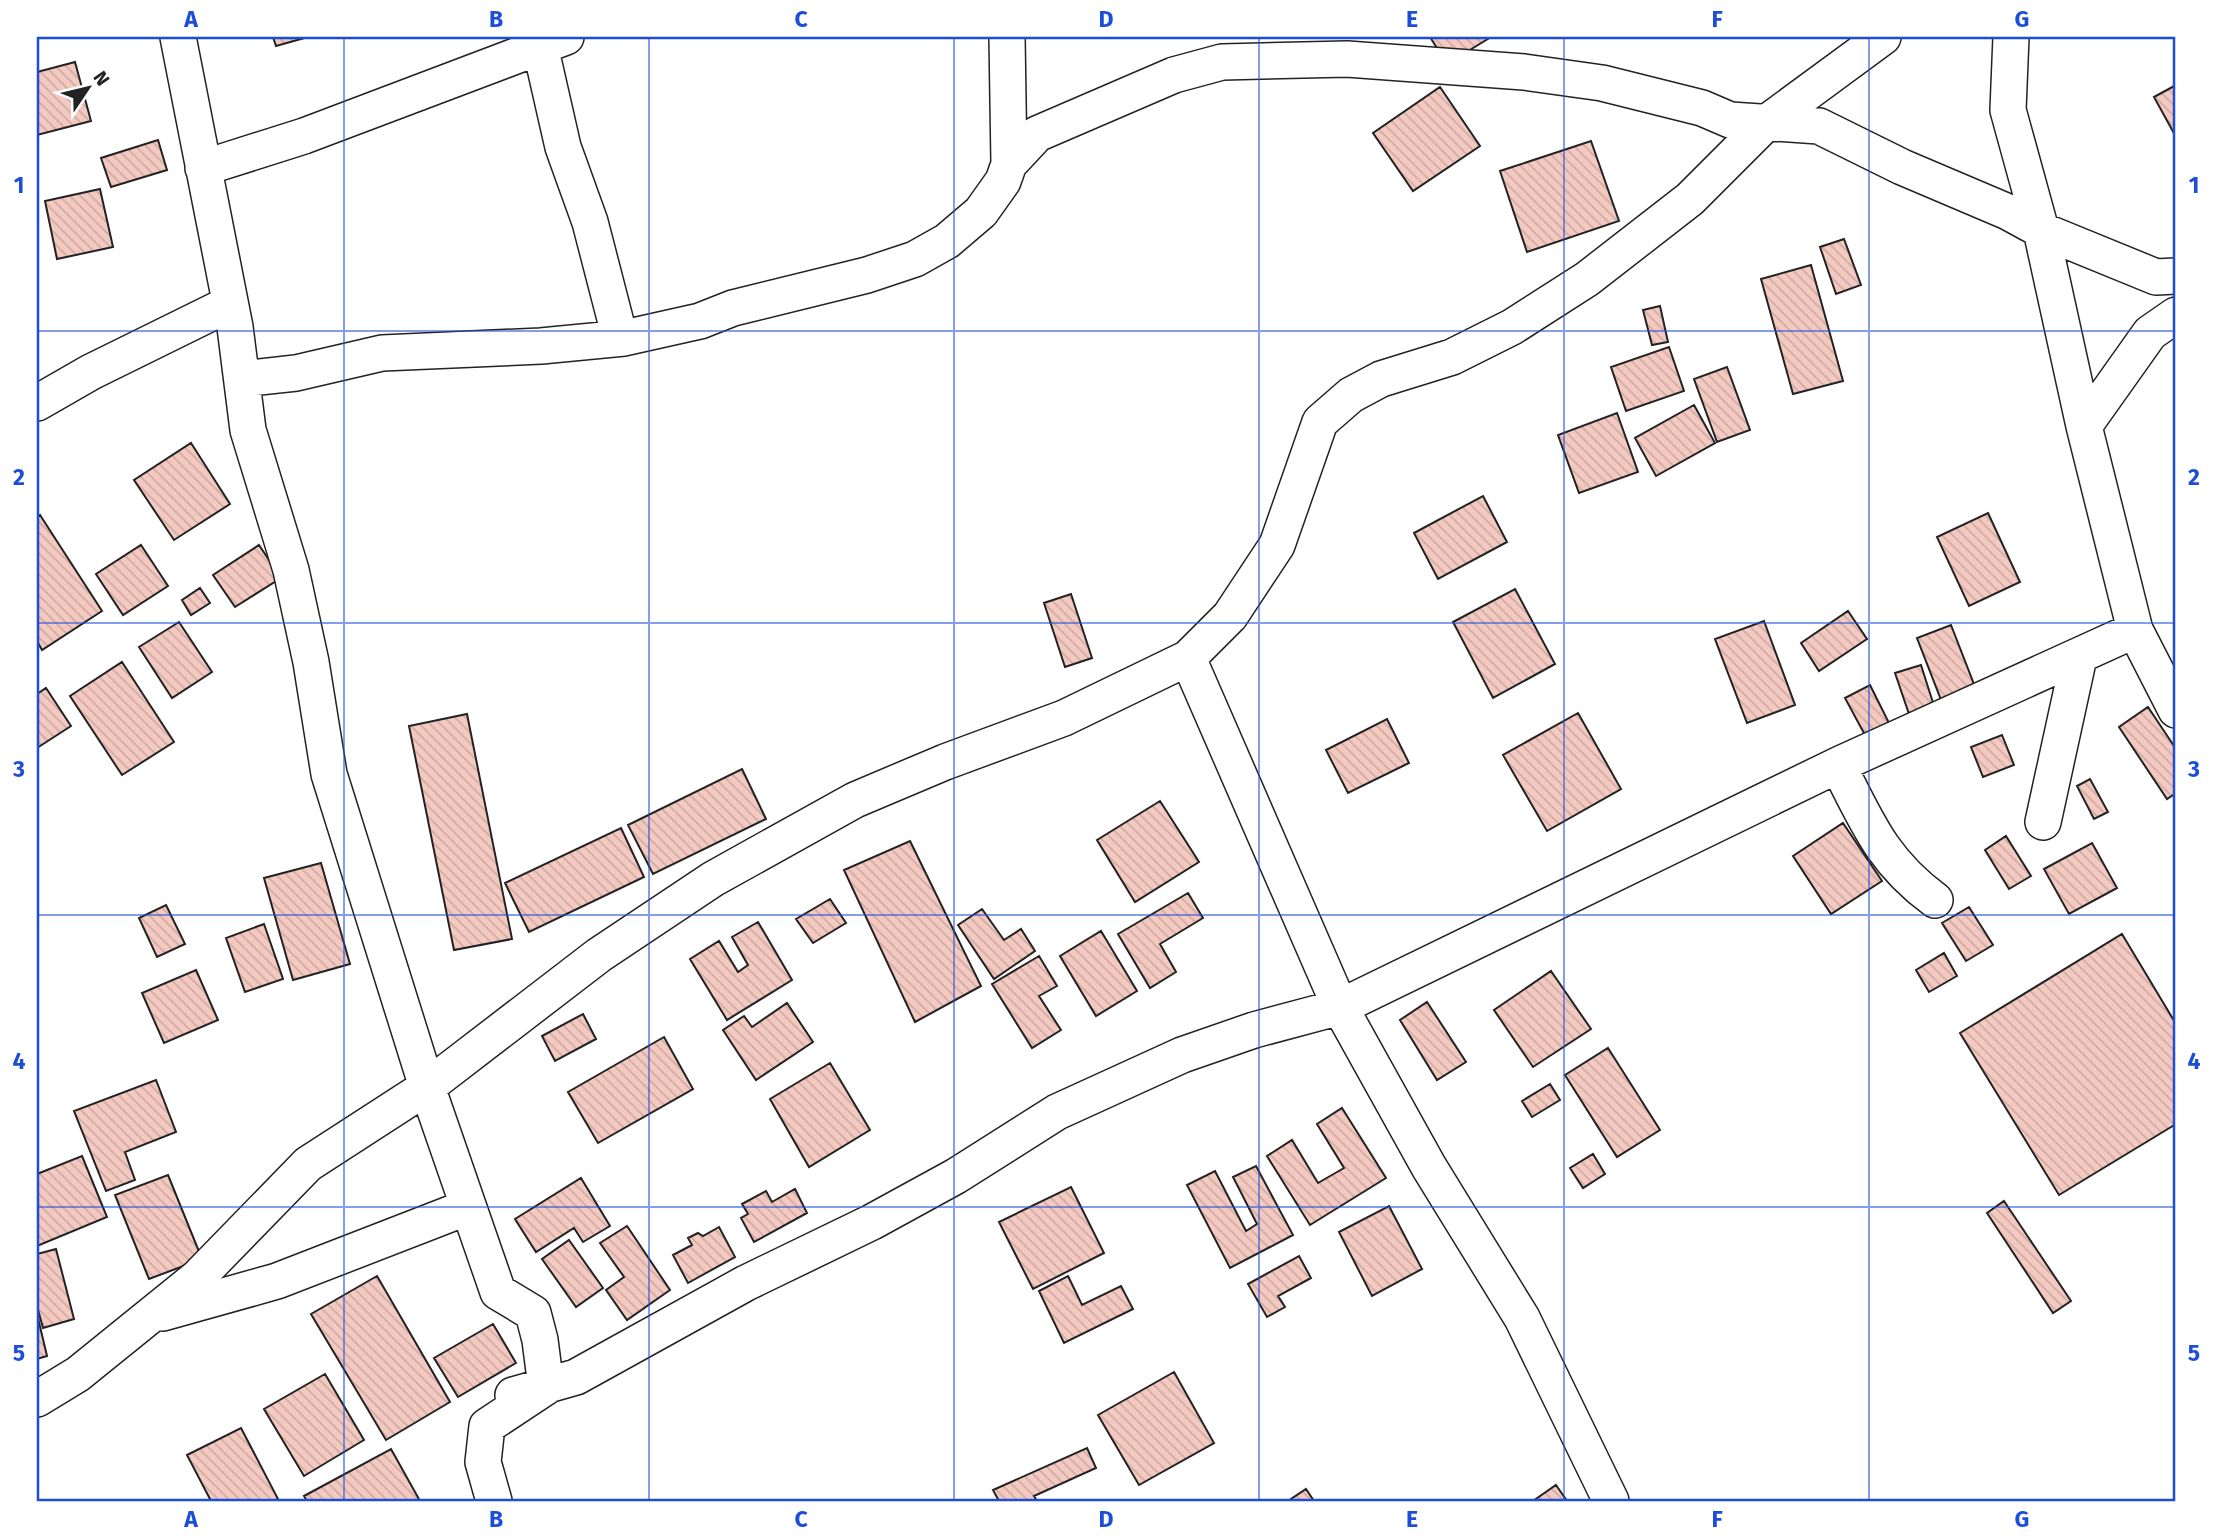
<svg xmlns="http://www.w3.org/2000/svg" width="2213" height="1538" font-family="'Fira Sans',sans-serif">
	<style>
		.building { fill: url(#building-back-hatch); stroke: #222; stroke-width: 2 }
		.lines { fill: none; stroke-linecap: round; stroke-linejoin: round }
		.minor-casing { stroke: #222; stroke-width: 38 }
		.minor { stroke: #fff; stroke-width: 35 }
		.grid { fill: none; stroke: #1d4ed8; stroke-width: 2; stroke-opacity: 0.55 }
		.neatline { fill: none; stroke: #1d4ed8; stroke-width: 2.5 }
		.grid-label { font-size: 23px; text-anchor: middle; font-weight: bold; fill: #1d4ed8 }
	</style>
	<defs>
		<pattern id="building-back-hatch" width="6" height="6" patternUnits="userSpaceOnUse" patternTransform="scale(1.75)"><rect width="6" height="6" fill="#f3c9c0"/><path d="M-1 5l2 2M0 0l6 6M5-1l2 2" fill="none" stroke="#d0aca5"/></pattern>
	</defs>
	<rect width="100%" height="100%" fill="#fff"/>
	<path class="building" d="M 273,37 L 308,37 L 276,46 Z
		M 1430,37 L 1491,37 L 1447,64 Z
		M 75,62 L 91,121 L 37,135 L 37,72 Z
		M 2176,85 L 2176,137 L 2154,97 Z
		M 1440,87 L 1480,146 L 1413,191 L 1373,133 Z
		M 158,140 L 167,170 L 111,187 L 101,158 Z
		M 1591,141 L 1619,221 L 1527,252 L 1500,171 Z
		M 100,189 L 113,247 L 57,259 L 45,201 Z
		M 1844,239 L 1861,285 L 1836,294 L 1820,247 Z
		M 1811,265 L 1843,381 L 1793,394 L 1761,279 Z
		M 1660,306 L 1668,342 L 1652,345 L 1643,310 Z
		M 1669,347 L 1684,391 L 1626,411 L 1611,367 Z
		M 1727,367 L 1750,430 L 1717,442 L 1694,379 Z
		M 1694,405 L 1715,443 L 1656,476 L 1635,438 Z
		M 1617,413 L 1638,472 L 1579,493 L 1558,435 Z
		M 191,443 L 230,504 L 174,540 L 134,480 Z
		M 1483,496 L 1507,542 L 1438,579 L 1414,533 Z
		M 1988,513 L 2020,582 L 1969,606 L 1937,537 Z
		M 40,515 L 102,611 L 42,650 L 37,641 L 37,518 Z
		M 141,545 L 168,586 L 123,615 L 96,574 Z
		M 259,545 L 281,578 L 235,607 L 213,575 Z
		M 200,588 L 210,603 L 191,615 L 182,600 Z
		M 1515,589 L 1555,664 L 1493,698 L 1453,622 Z
		M 1071,594 L 1092,658 L 1065,667 L 1044,603 Z
		M 1848,611 L 1867,639 L 1819,671 L 1801,643 Z
		M 1764,621 L 1795,705 L 1747,723 L 1715,639 Z
		M 179,622 L 212,672 L 172,698 L 139,647 Z
		M 1951,625 L 1977,692 L 1943,705 L 1917,638 Z
		M 122,662 L 174,742 L 122,775 L 70,696 Z
		M 1921,665 L 1935,709 L 1910,717 L 1895,673 Z
		M 1870,685 L 1890,725 L 1866,737 L 1845,698 Z
		M 46,688 L 71,726 L 37,748 L 37,694 Z
		M 2148,707 L 2176,749 L 2176,793 L 2167,799 L 2119,727 Z
		M 1578,713 L 1621,789 L 1547,831 L 1503,755 Z
		M 467,714 L 512,939 L 454,950 L 409,726 Z
		M 1387,719 L 1409,763 L 1348,793 L 1326,750 Z
		M 2002,735 L 2014,765 L 1983,777 L 1971,747 Z
		M 742,769 L 766,819 L 653,874 L 628,825 Z
		M 2090,779 L 2108,812 L 2094,819 L 2077,786 Z
		M 1160,801 L 1199,862 L 1135,902 L 1097,840 Z
		M 1843,823 L 1882,881 L 1831,914 L 1793,856 Z
		M 621,828 L 644,877 L 529,932 L 505,883 Z
		M 2006,836 L 2031,876 L 2009,889 L 1985,850 Z
		M 910,841 L 981,986 L 915,1022 L 844,870 Z
		M 2092,843 L 2117,888 L 2069,914 L 2044,869 Z
		M 321,863 L 350,964 L 293,980 L 264,878 Z
		M 1188,893 L 1203,918 L 1160,944 L 1176,972 L 1150,988 L 1118,934 Z
		M 830,899 L 846,923 L 813,943 L 796,919 Z
		M 166,905 L 185,944 L 157,957 L 139,918 Z
		M 1969,907 L 1993,945 L 1966,961 L 1942,923 Z
		M 982,909 L 1004,940 L 1021,929 L 1035,951 L 994,979 L 958,925 Z
		M 758,922 L 792,980 L 727,1020 L 690,959 L 719,941 L 738,972 L 748,965 L 732,937 Z
		M 264,924 L 283,979 L 245,992 L 226,938 Z
		M 1101,931 L 1137,991 L 1096,1016 L 1060,956 Z
		M 2122,934 L 2176,1024 L 2176,1124 L 2059,1195 L 1960,1033 Z
		M 1944,953 L 1957,976 L 1929,992 L 1916,970 Z
		M 1039,956 L 1057,986 L 1039,996 L 1061,1030 L 1032,1048 L 992,984 Z
		M 196,970 L 218,1020 L 164,1043 L 142,993 Z
		M 1551,971 L 1591,1029 L 1533,1067 L 1494,1010 Z
		M 1427,1002 L 1466,1062 L 1437,1080 L 1400,1020 Z
		M 787,1003 L 813,1042 L 756,1080 L 723,1030 L 744,1016 L 752,1027 Z
		M 583,1014 L 596,1039 L 555,1061 L 542,1036 Z
		M 664,1037 L 693,1089 L 598,1143 L 568,1092 Z
		M 1608,1048 L 1660,1130 L 1617,1157 L 1565,1075 Z
		M 830,1063 L 870,1130 L 809,1167 L 770,1099 Z
		M 156,1080 L 176,1132 L 125,1152 L 135,1180 L 106,1191 L 74,1111 Z
		M 1550,1084 L 1560,1100 L 1532,1117 L 1522,1101 Z
		M 1342,1108 L 1386,1178 L 1310,1225 L 1267,1156 L 1292,1140 L 1318,1183 L 1344,1168 L 1317,1124 Z
		M 1593,1154 L 1605,1174 L 1583,1188 L 1570,1168 Z
		M 82,1156 L 107,1217 L 37,1246 L 37,1174 Z
		M 1256,1166 L 1293,1235 L 1230,1268 L 1187,1185 L 1215,1171 L 1246,1231 L 1257,1224 L 1233,1177 Z
		M 168,1175 L 202,1259 L 149,1279 L 115,1195 Z
		M 581,1178 L 610,1226 L 583,1242 L 574,1228 L 536,1252 L 515,1219 Z
		M 1071,1187 L 1104,1253 L 1033,1289 L 999,1222 Z
		M 795,1189 L 807,1213 L 754,1242 L 741,1218 L 748,1214 L 742,1204 L 766,1191 L 772,1202 Z
		M 2004,1201 L 2071,1301 L 2053,1313 L 1987,1213 Z
		M 1389,1206 L 1422,1269 L 1372,1296 L 1339,1232 Z
		M 627,1226 L 670,1290 L 627,1320 L 606,1290 L 624,1277 L 600,1243 Z
		M 719,1227 L 735,1257 L 688,1283 L 673,1255 L 692,1245 L 688,1238 L 698,1233 L 703,1236 Z
		M 569,1240 L 603,1288 L 576,1307 L 542,1259 Z
		M 56,1249 L 74,1319 L 43,1328 L 37,1306 L 37,1254 Z
		M 1299,1256 L 1311,1278 L 1278,1296 L 1285,1307 L 1267,1317 L 1248,1284 Z
		M 377,1276 L 450,1402 L 386,1440 L 311,1314 Z
		M 1068,1276 L 1082,1305 L 1121,1286 L 1133,1309 L 1064,1343 L 1039,1291 Z
		M 37,1314 L 47,1356 L 37,1359 Z
		M 493,1324 L 516,1363 L 458,1397 L 434,1358 Z
		M 1174,1372 L 1214,1443 L 1139,1485 L 1098,1415 Z
		M 325,1374 L 364,1440 L 304,1476 L 264,1409 Z
		M 241,1428 L 278,1499 L 274,1501 L 211,1501 L 187,1455 Z
		M 1087,1448 L 1096,1468 L 1034,1496 L 1037,1501 L 999,1501 L 993,1490 Z
		M 391,1449 L 420,1501 L 307,1501 L 304,1496 Z
		M 1556,1485 L 1567,1501 L 1533,1501 Z
		M 1306,1489 L 1314,1501 L 1288,1501 Z"/>
	<g class="lines">
		<g class="minor-casing">
			<path id="minor" d="M 178,37 L 235,327 L 248,430 L 291,570 L 311,662 L 329,774 L 427,1087 L 498,1292 L 533,1313 L 540,1340 L 546,1387 L 487,1426 L 483,1462 L 494,1501
				M 538,37 L 563,147 L 590,222 L 620,338
				M 1007,37 L 1009,164
				M 2011,37 L 2008,110 L 2041,230 L 2084,426 L 2135,630 L 2176,710
				M 203,168 L 304,136 L 566,37
				M 242,379 L 296,373 L 382,353 L 541,346 L 624,338 L 700,321 L 733,308 L 867,275 L 915,259 L 947,241 L 981,212 L 1003,181 L 1009,164 L 1037,134 L 1174,75 L 1222,62 L 1347,59 L 1524,72 L 1602,83 L 1702,108 L 1730,120 L 1819,126 L 1902,167 L 2008,212 L 2041,230 L 2156,277 L 2176,276
				M 37,403 L 91,372 L 229,304
				M 2084,426 L 2150,333 L 2176,315
				M 1188,658 L 1340,1007 L 1429,1167 L 1522,1318 L 1611,1501
				M 1838,765 C 1867,822 1882,861 1935,900
				M 2043,822 L 2079,657
				M 163,1313 L 277,1281 L 468,1207
				M 546,1387 L 513,1395 L 576,1377 L 746,1283 L 872,1222 L 956,1176 L 1057,1112 L 1182,1055 L 1254,1030 L 1340,1007 L 1838,765 L 2135,630
				M 37,1399 L 78,1374 L 198,1277 L 308,1164 L 427,1087 L 599,955 L 713,879 L 855,800 L 945,762 L 1064,718 L 1188,658 L 1230,616 L 1277,545 L 1320,422 L 1351,395 L 1381,379 L 1452,357 L 1512,327 L 1587,279 L 1690,199 L 1766,123 L 1883,37"/>
		</g>
		<use href="#minor" class="minor"/>
	</g>
	<path class="grid" d="M 344,37 L 344,1501M 649,37 L 649,1501M 954,37 L 954,1501M 1259,37 L 1259,1501M 1564,37 L 1564,1501M 1869,37 L 1869,1501M 37,331 L 2176,331M 37,623 L 2176,623M 37,915 L 2176,915M 37,1207 L 2176,1207"/>
	<rect width="2213" height="1538" fill="none" stroke="#ffffff" stroke-width="77"/>
	<g transform="translate(88 88) rotate(55)" stroke="#ffffff" stroke-width="5" paint-order="stroke">
	<path d="M0-5L12 26L0 18L-12 26Z" fill="#222222"/>
	<text y="-10" font-size="19" font-weight="bold" text-anchor="middle" fill="#222222">N</text>
	</g>
	<rect x="38" y="38" width="2136" height="1462" class="neatline"/>
	<g class="grid-label">
		<text x="191" y="27">A</text>
		<text x="496" y="27">B</text>
		<text x="801" y="27">C</text>
		<text x="1106" y="27">D</text>
		<text x="1412" y="27">E</text>
		<text x="1717" y="27">F</text>
		<text x="2022" y="27">G</text>
		<text x="19" y="193">1</text>
		<text x="2194" y="193">1</text>
		<text x="19" y="485">2</text>
		<text x="2194" y="485">2</text>
		<text x="19" y="777">3</text>
		<text x="2194" y="777">3</text>
		<text x="19" y="1069">4</text>
		<text x="2194" y="1069">4</text>
		<text x="19" y="1361">5</text>
		<text x="2194" y="1361">5</text>
		<text x="191" y="1527">A</text>
		<text x="496" y="1527">B</text>
		<text x="801" y="1527">C</text>
		<text x="1106" y="1527">D</text>
		<text x="1412" y="1527">E</text>
		<text x="1717" y="1527">F</text>
		<text x="2022" y="1527">G</text>
	</g>
</svg>
